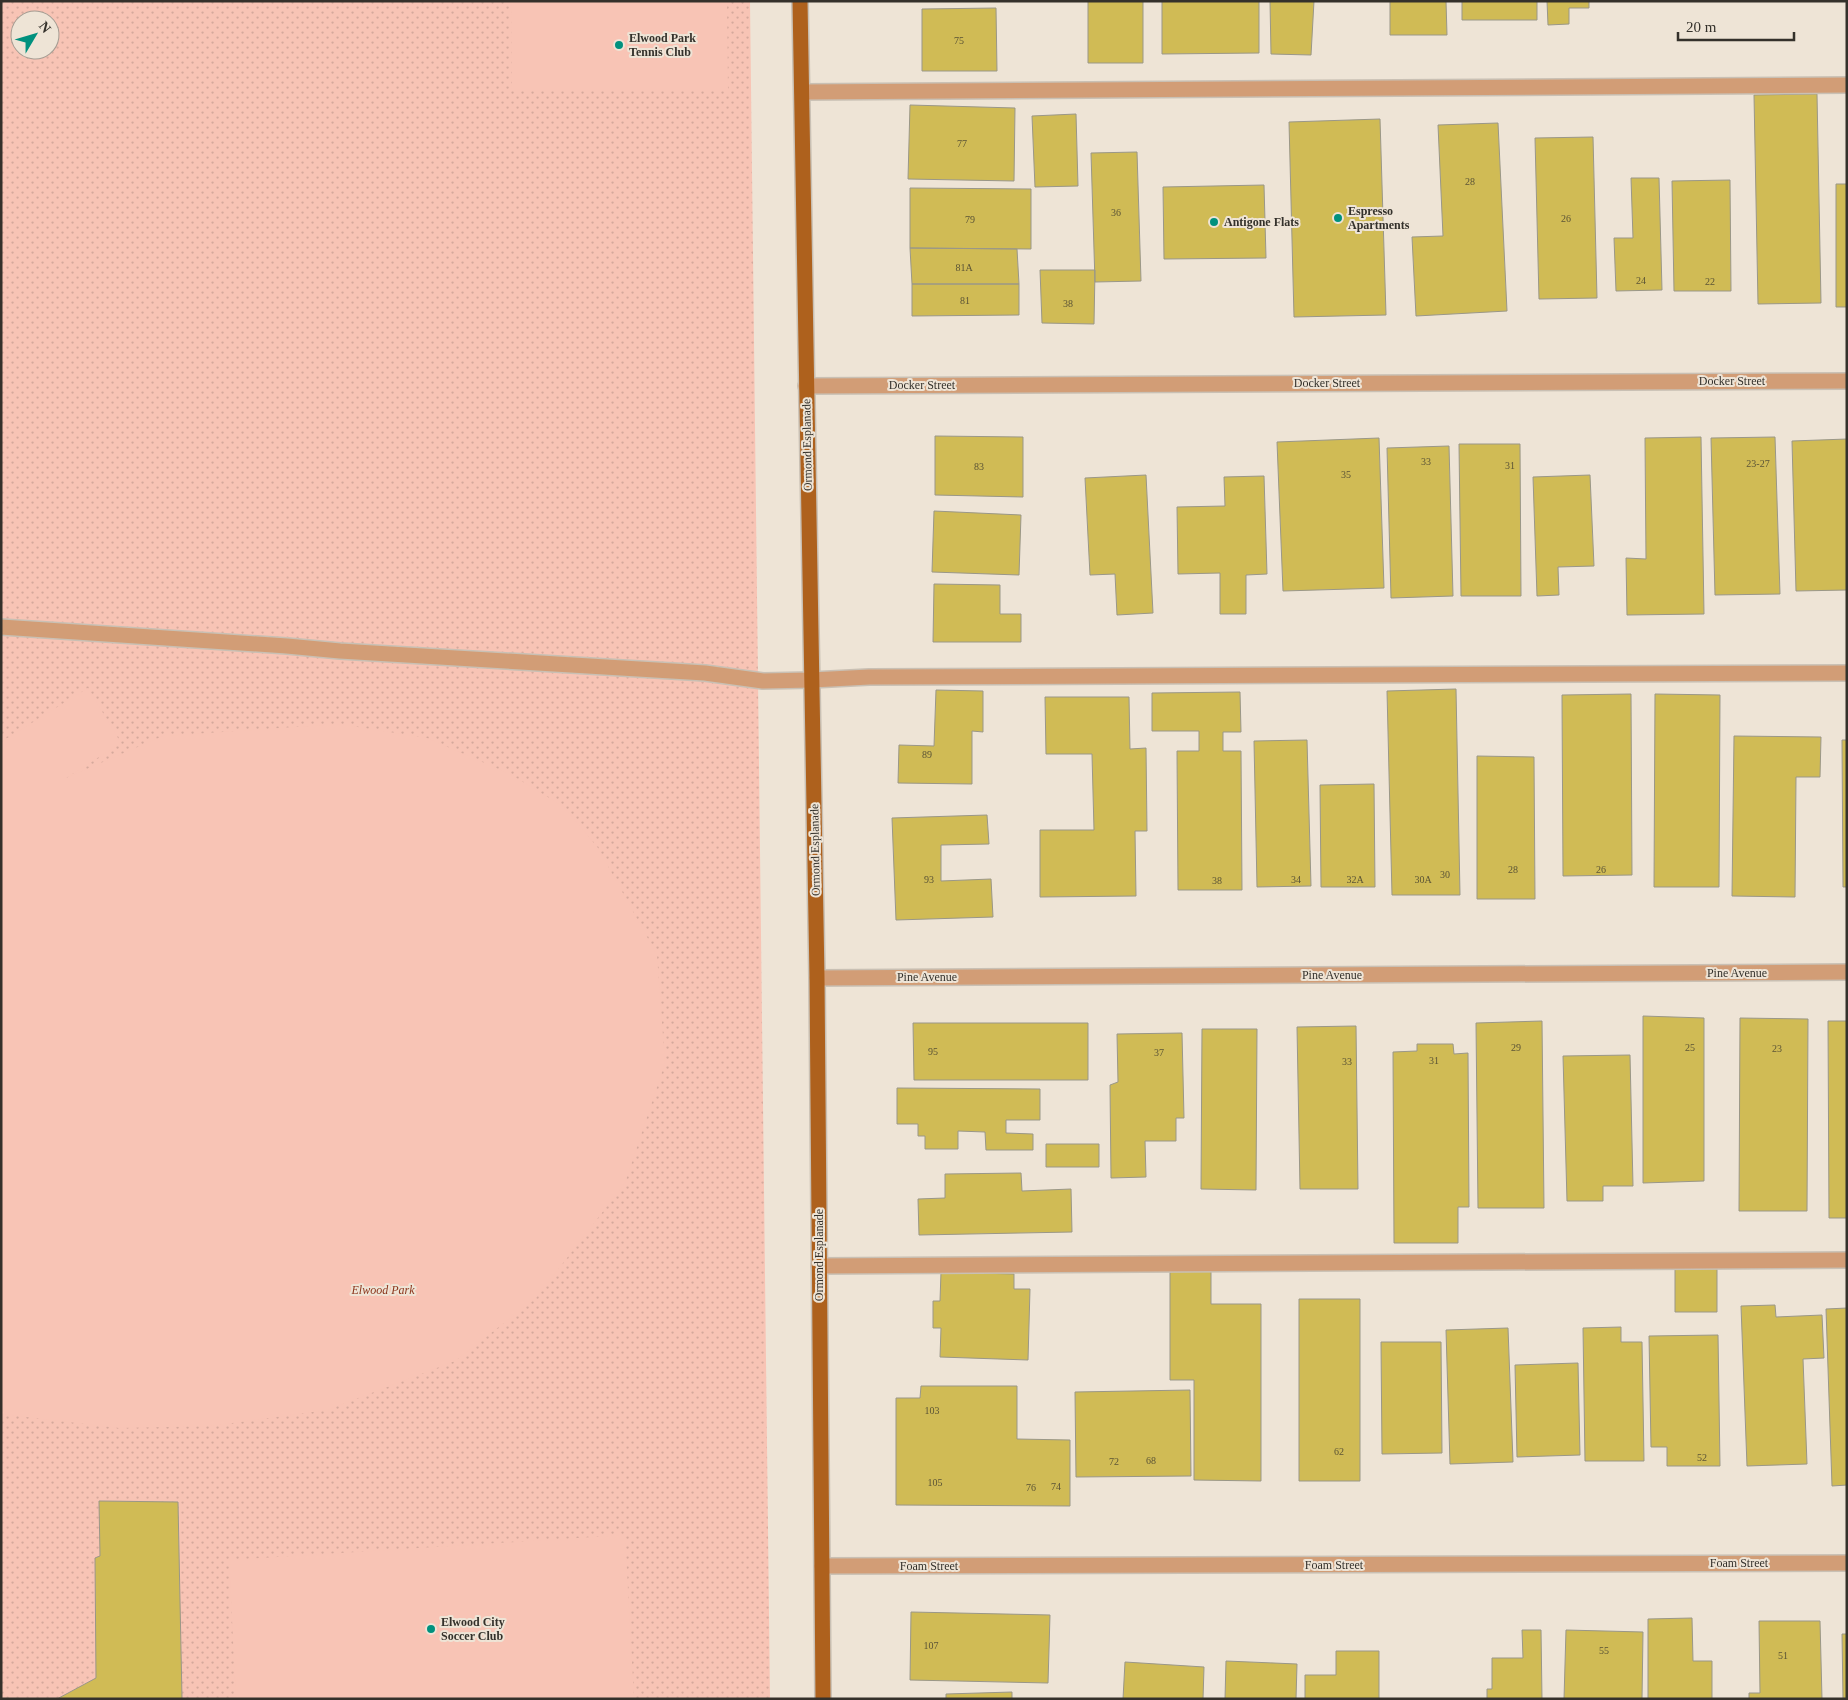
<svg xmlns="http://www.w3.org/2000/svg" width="1848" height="1700" font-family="'Times New Roman',serif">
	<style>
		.grass { fill: url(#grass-dots); fill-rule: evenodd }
		.garden { fill: #f8c4b5 }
		.building { fill: #d0bb55; stroke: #9a9788 }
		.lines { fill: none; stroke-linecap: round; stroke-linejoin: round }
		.minor-casing { stroke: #c9c0b4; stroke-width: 18 }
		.major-casing { stroke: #c9c0b4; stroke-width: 18 }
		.minor { stroke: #d29d76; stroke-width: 15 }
		.major { stroke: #ae611d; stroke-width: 15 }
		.poi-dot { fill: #00917e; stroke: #eee4d6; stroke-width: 2 }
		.labels { text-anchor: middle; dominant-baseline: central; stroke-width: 4; stroke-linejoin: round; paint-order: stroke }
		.number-label { font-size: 10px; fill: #5b5436 }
		.poi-label { font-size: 12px; font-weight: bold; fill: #34312b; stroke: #eee4d6; text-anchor: start }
		.street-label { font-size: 12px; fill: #34312b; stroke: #eee4d6 }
		.park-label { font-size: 12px; font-style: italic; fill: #8b351b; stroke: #eee4d6 }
	</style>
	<defs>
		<pattern id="grass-dots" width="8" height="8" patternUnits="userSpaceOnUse" patternTransform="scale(1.25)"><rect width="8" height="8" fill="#f8c4b5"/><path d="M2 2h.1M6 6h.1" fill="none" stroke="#d5a99c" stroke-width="1.8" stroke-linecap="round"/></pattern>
	</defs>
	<rect width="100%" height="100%" fill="#eee4d6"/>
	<path class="grass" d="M 1,1 L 750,1 L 770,1699 L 1,1699 ZM 20,20 L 50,20 L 50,50 L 20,50 Z"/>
	<path class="garden" d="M 511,1 L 727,1 L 728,90 L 512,90 Z
		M 88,688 L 121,743 L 66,778 L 163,736 L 339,724 L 427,738 L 510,774 L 564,807 L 598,848 L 657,955 L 665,1063 L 625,1183 L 536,1298 L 455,1361 L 327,1410 L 211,1426 L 119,1428 L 1,1414 L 1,742 Z
		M 625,1535 L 634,1699 L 236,1699 L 229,1560 Z"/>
	<path class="building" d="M 1088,1 L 1143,1 L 1143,63 L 1088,63 Z
		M 1162,1 L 1259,1 L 1259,53 L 1162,54 Z
		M 1270,1 L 1314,1 L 1311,55 L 1271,54 Z
		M 1390,1 L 1446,1 L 1447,35 L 1390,35 Z
		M 1462,1 L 1537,1 L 1537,20 L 1462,20 Z
		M 1547,1 L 1589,1 L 1589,8 L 1569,8 L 1569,24 L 1548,25 Z
		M 996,8 L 997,71 L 922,71 L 922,9 Z
		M 1817,94 L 1821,303 L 1758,304 L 1754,95 Z
		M 910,105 L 1015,108 L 1014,181 L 908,179 Z
		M 1076,114 L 1078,186 L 1035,187 L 1032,116 Z
		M 1380,119 L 1386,315 L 1294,317 L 1289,122 Z
		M 1498,123 L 1507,311 L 1416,316 L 1412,237 L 1443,236 L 1438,125 Z
		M 1593,137 L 1597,298 L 1539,299 L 1535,138 Z
		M 1137,152 L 1141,281 L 1095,282 L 1091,153 Z
		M 1631,178 L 1659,178 L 1662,290 L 1616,291 L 1614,238 L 1633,238 Z
		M 1730,180 L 1731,291 L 1674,291 L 1672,181 Z
		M 1836,184 L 1847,184 L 1847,307 L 1836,307 Z
		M 1264,185 L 1266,258 L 1164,259 L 1163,187 Z
		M 910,188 L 1031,189 L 1031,249 L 910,248 Z
		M 910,248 L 1017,249 L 1019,284 L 912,284 Z
		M 1040,270 L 1095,270 L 1094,324 L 1042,323 Z
		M 912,284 L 1019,284 L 1019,315 L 912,316 Z
		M 935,436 L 1023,437 L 1023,497 L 935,495 Z
		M 1701,437 L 1704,614 L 1627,615 L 1626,558 L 1646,559 L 1645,438 Z
		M 1775,437 L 1780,594 L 1715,595 L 1711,438 Z
		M 1379,438 L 1384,588 L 1283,591 L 1277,442 Z
		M 1847,439 L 1847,590 L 1796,591 L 1792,441 Z
		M 1459,444 L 1520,444 L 1521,596 L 1461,596 Z
		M 1449,446 L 1453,596 L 1391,598 L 1387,448 Z
		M 1146,475 L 1153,613 L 1117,615 L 1115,574 L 1090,575 L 1085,478 Z
		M 1590,475 L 1594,566 L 1558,567 L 1559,595 L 1537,596 L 1533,477 Z
		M 1264,476 L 1267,574 L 1246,575 L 1246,614 L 1220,614 L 1220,573 L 1178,574 L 1177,507 L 1225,506 L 1224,477 Z
		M 934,511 L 1021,515 L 1019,575 L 932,572 Z
		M 934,584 L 1000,585 L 1000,614 L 1021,614 L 1021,642 L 933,642 Z
		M 1456,689 L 1460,895 L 1392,895 L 1387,691 Z
		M 936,690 L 983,691 L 983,732 L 972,731 L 972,784 L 898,783 L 899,745 L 934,746 Z
		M 1240,692 L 1241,732 L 1223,732 L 1223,751 L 1241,751 L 1242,890 L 1178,890 L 1177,751 L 1199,751 L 1199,731 L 1152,731 L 1152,693 Z
		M 1631,694 L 1632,875 L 1563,876 L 1562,695 Z
		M 1655,694 L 1720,695 L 1719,887 L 1654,887 Z
		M 1045,697 L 1129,697 L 1130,749 L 1146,748 L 1147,831 L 1135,831 L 1136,896 L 1040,897 L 1040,830 L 1094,830 L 1092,754 L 1046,754 Z
		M 1734,736 L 1821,737 L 1820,777 L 1796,777 L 1795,897 L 1732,896 Z
		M 1307,740 L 1311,886 L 1257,887 L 1254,741 Z
		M 1842,740 L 1847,740 L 1847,887 L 1843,887 Z
		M 1477,756 L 1534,757 L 1535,899 L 1477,899 Z
		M 1374,784 L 1375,887 L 1321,887 L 1320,785 Z
		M 987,815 L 989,844 L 941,845 L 941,881 L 991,879 L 993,917 L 896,920 L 892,818 Z
		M 1643,1016 L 1704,1018 L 1704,1181 L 1643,1183 Z
		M 1740,1018 L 1808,1019 L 1807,1211 L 1739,1211 Z
		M 1542,1021 L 1544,1208 L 1478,1208 L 1476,1023 Z
		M 1828,1021 L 1847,1021 L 1847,1218 L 1829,1218 Z
		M 913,1023 L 1088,1023 L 1088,1080 L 914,1080 Z
		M 1356,1026 L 1358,1189 L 1300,1189 L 1297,1027 Z
		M 1202,1029 L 1257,1029 L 1256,1190 L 1201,1189 Z
		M 1182,1033 L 1184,1118 L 1176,1118 L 1176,1141 L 1145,1141 L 1146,1177 L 1111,1178 L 1110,1085 L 1118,1082 L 1117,1034 Z
		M 1417,1044 L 1453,1044 L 1454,1054 L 1468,1053 L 1469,1207 L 1458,1207 L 1458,1243 L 1394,1243 L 1393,1052 L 1417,1051 Z
		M 1630,1055 L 1633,1186 L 1603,1186 L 1603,1201 L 1567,1201 L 1563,1056 Z
		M 897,1088 L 1040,1089 L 1040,1120 L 1006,1120 L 1006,1133 L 1033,1134 L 1033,1150 L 986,1150 L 985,1132 L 958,1131 L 958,1149 L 925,1149 L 925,1136 L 918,1136 L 918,1124 L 897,1124 Z
		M 1046,1144 L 1099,1144 L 1099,1167 L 1046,1167 Z
		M 1021,1173 L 1022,1191 L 1071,1189 L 1072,1232 L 919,1235 L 918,1199 L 945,1198 L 945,1174 Z
		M 1675,1268 L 1717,1268 L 1717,1312 L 1675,1312 Z
		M 1170,1270 L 1211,1271 L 1211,1304 L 1261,1304 L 1261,1481 L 1194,1480 L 1194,1380 L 1170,1380 Z
		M 941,1272 L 1014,1274 L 1014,1289 L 1030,1289 L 1028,1360 L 940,1357 L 941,1328 L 933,1328 L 933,1301 L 940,1301 Z
		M 1299,1299 L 1360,1299 L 1360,1481 L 1299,1481 Z
		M 1775,1305 L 1776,1317 L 1822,1315 L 1824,1358 L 1803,1359 L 1807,1464 L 1747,1466 L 1741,1306 Z
		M 1847,1308 L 1847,1485 L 1832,1486 L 1826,1309 Z
		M 1621,1327 L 1621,1342 L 1642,1342 L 1644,1461 L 1585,1461 L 1583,1328 Z
		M 1508,1328 L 1513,1462 L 1450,1464 L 1446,1330 Z
		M 1718,1335 L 1720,1466 L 1667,1466 L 1667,1447 L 1651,1447 L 1649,1336 Z
		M 1381,1342 L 1441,1342 L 1442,1453 L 1382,1454 Z
		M 1578,1363 L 1580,1455 L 1517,1457 L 1515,1365 Z
		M 921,1386 L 1017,1386 L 1017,1439 L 1070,1440 L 1070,1506 L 896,1505 L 896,1398 L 920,1398 Z
		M 1190,1390 L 1191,1476 L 1076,1477 L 1075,1392 Z
		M 99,1501 L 178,1502 L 182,1699 L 57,1699 L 96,1678 L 95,1558 L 100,1556 Z
		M 911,1612 L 1050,1615 L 1048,1683 L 910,1680 Z
		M 1692,1618 L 1693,1661 L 1712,1661 L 1712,1699 L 1648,1699 L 1648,1619 Z
		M 1759,1621 L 1820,1621 L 1822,1699 L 1749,1699 L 1749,1693 L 1760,1693 Z
		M 1522,1630 L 1541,1630 L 1542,1699 L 1487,1699 L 1487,1689 L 1492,1689 L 1492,1658 L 1523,1658 Z
		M 1566,1630 L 1643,1632 L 1642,1699 L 1564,1699 Z
		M 1842,1634 L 1847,1634 L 1847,1699 L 1843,1699 Z
		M 1336,1651 L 1379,1651 L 1379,1699 L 1305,1699 L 1305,1675 L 1336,1675 Z
		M 1226,1661 L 1297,1664 L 1296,1699 L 1225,1699 Z
		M 1125,1662 L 1204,1667 L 1203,1699 L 1123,1699 Z
		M 1012,1692 L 1012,1699 L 946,1699 L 946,1694 Z"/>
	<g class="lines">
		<g class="minor-casing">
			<path id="minor" d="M 802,92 L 1847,85
				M 806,386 L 1847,381
				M 1,627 L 287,646 L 340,651 L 705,673 L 763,681 L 812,680 L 869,677 L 1847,673
				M 817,978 L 1847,972
				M 819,1266 L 1847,1260
				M 822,1566 L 1847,1563"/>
		</g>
		<g class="major-casing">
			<path id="major" d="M 800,1 L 817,978 L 823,1699"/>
		</g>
		<use href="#minor" class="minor"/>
		<use href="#major" class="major"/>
	</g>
	<g class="poi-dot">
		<circle cx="619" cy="45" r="5"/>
		<circle cx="1338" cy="218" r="5"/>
		<circle cx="1214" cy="222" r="5"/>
		<circle cx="431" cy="1629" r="5"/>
	</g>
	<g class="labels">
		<g class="number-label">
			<text x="959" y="40">75</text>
			<text x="962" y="143">77</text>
			<text x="1470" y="181">28</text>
			<text x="1116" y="212">36</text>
			<text x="1566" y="218">26</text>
			<text x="970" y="219">79</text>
			<text x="964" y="267">81A</text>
			<text x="1641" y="280">24</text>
			<text x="1710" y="281">22</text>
			<text x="965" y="300">81</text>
			<text x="1068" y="303">38</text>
			<text x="1426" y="461">33</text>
			<text x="1758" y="463">23-27</text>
			<text x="1510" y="465">31</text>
			<text x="979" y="466">83</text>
			<text x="1346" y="474">35</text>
			<text x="927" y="754">89</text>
			<text x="1513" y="869">28</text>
			<text x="1601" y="869">26</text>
			<text x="1445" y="874">30</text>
			<text x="929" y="879">93</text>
			<text x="1296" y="879">34</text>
			<text x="1355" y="879">32A</text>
			<text x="1423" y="879">30A</text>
			<text x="1217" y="880">38</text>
			<text x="1516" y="1047">29</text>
			<text x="1690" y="1047">25</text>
			<text x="1777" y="1048">23</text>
			<text x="933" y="1051">95</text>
			<text x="1159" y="1052">37</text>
			<text x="1434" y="1060">31</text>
			<text x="1347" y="1061">33</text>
			<text x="932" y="1410">103</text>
			<text x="1339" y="1451">62</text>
			<text x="1702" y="1457">52</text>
			<text x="1151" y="1460">68</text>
			<text x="1114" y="1461">72</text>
			<text x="935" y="1482">105</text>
			<text x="1056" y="1486">74</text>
			<text x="1031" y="1487">76</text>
			<text x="931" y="1645">107</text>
			<text x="1604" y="1650">55</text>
			<text x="1783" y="1655">51</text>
		</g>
		<g class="poi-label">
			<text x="629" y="38">Elwood Park<tspan x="629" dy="14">Tennis Club</tspan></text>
			<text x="1348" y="211">Espresso<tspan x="1348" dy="14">Apartments</tspan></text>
			<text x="1224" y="222">Antigone Flats</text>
			<text x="441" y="1622">Elwood City<tspan x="441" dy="14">Soccer Club</tspan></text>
		</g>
		<g class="street-label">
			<text x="1732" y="381">Docker Street</text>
			<text x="1327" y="383">Docker Street</text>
			<text x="922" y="385">Docker Street</text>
			<text transform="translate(807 445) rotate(-91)">Ormond Esplanade</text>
			<text transform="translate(815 850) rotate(-91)">Ormond Esplanade</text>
			<text x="1737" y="973">Pine Avenue</text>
			<text x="1332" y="975">Pine Avenue</text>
			<text x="927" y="977">Pine Avenue</text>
			<text transform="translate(819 1255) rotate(-90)">Ormond Esplanade</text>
			<text x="1739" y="1563">Foam Street</text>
			<text x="1334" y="1565">Foam Street</text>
			<text x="929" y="1566">Foam Street</text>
		</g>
		<g class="park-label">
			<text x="383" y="1290">Elwood Park</text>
		</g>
	</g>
	<rect width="1848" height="1700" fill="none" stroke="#34312b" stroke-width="5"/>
	<g transform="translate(35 35) rotate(52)"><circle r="24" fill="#eee4d6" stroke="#a49c92"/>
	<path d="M0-4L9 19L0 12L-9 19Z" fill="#00917e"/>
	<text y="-8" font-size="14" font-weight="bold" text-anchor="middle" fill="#34312b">N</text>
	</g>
	<path d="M1678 32v8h116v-8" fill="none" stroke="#34312b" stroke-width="2.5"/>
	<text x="1686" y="32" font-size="15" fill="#34312b" stroke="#eee4d6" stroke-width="4" paint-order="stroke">20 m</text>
</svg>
